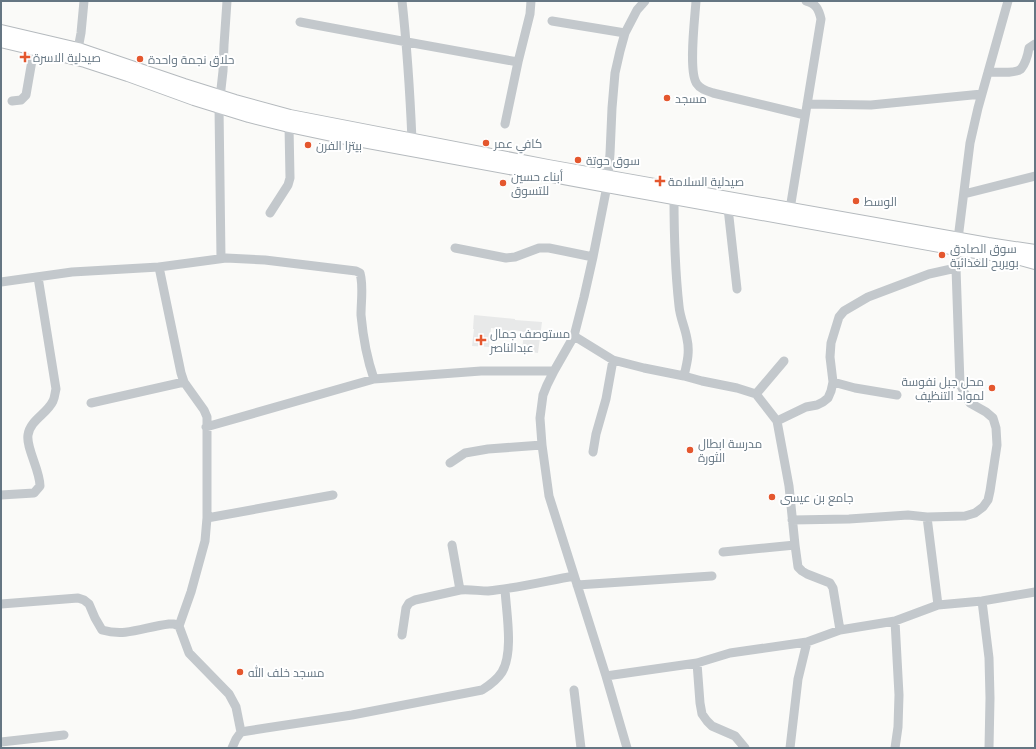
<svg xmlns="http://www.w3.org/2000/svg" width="1036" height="749" font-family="'Golos Text',Cairo,sans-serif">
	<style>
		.built { fill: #e8e9e9 }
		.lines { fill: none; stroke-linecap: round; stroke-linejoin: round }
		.major-casing { stroke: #b5babe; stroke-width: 14 }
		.minor { stroke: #c3c8cc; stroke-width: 9 }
		.major { stroke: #fff; stroke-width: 12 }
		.poi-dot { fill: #e4572e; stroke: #fff; stroke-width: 1.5 }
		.labels { text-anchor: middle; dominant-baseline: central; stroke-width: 4; stroke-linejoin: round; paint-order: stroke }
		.poi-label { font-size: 12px; fill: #657683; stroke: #fff; text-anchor: start }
	</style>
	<rect width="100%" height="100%" fill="#fafaf8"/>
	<path class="built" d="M 474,315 L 515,319 L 515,320 L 542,322 L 538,353 L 522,351 L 524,332 L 514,330 L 513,334 L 501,332 L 501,329 L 491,328 L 489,347 L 472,346 L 474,329 L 473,329 Z"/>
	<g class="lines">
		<g class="major-casing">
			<path id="major" d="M 1,31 L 78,49 L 184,85 L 235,101 L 290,116 L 548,166 L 988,244 L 1035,251
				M 1,41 L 85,61 L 128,75 L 194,99 L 249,116 L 289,126 L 341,137 L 607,186 L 962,250 L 1013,257 L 1035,263"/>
		</g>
		<path class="minor" d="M 402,1 C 407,47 410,93 412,140
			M 696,1 C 695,17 688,73 697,84 C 700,89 707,91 713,93 L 805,115
			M 552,21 L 625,33
			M 300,22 L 407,42 L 518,62
			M 78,49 L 81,33 L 84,1
			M 988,72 C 996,72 1015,74 1021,69 C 1025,64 1028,54 1029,48 L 1035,44
			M 12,101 L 21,100 L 26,95 L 34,49
			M 807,104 L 871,105 L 982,94
			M 505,124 L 518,62 L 530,14 L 531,1
			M 964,194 L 1035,176
			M 674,198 C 674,234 675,270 679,306 C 680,318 685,327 687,339 C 690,352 687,363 684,376
			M 728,208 L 737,289
			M 790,209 L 821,19 C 819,10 816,3 806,1
			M 270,213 L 288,185 L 290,178 L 289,126
			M 958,239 L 970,143 L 978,108 L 1008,1
			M 455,248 L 506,258 L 515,257 L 539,248 L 549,248 L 593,257
			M 221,258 L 219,107 L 223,71 L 224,45 L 227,1
			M 159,267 L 181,373 L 184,382 L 204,410 L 207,417 L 207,518 L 205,541 L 191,592 L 179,626
			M 1,282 L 72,272 L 159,267 L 226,258 L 265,260 L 356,271 L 360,273 L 361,278 C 363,290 361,303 361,315 C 363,337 367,359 374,379
			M 574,336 L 613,360 L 644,368 L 684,376 L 702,381 L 737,388 L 756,394 L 777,421 L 789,486 L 795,545 L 798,567 L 802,571 L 807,574 L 830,583 L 833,588 L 840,630
			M 833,382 L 855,388 L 897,395
			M 756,394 L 784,361
			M 91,403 L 184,382
			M 777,421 L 806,407 L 817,405 L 823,402 L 828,398 L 831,391 L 833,382 L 830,357 L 831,343 L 839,317 L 844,311 L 868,297 L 929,274 L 956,268
			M 206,427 L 374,379 L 481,371 L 554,371
			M 593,452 L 596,434 L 606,399 L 613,360
			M 450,463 L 465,453 L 488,449 L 542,445
			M 1,495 L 34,493 L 40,486 C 40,470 26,448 28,435 C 30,420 47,414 53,401 C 55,397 55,392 56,389 L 38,277
			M 927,517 L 938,605
			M 207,518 L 333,495
			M 792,520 L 849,519 L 908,515 L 927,517 L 965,516 L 975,513 L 983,507 L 988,500 L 990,491 L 997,445 L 996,428 L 993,418 L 986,412 L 970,403 L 965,394 L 960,384 L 956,268 L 962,250
			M 452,545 L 460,590
			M 723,552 L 795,545
			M 577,585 L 712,576
			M 982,601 L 989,658 L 990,698 L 989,748
			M 1,604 L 78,598 L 84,600 L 89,604 L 95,618 L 102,630 C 127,637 144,627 169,624 L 174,624 L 179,626 L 189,653 L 229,694 L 236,707 L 241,732
			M 402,635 L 406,608 L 409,603 L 415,600 L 460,590 C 470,589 479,591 488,591 C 517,588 546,581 574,576
			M 697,663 L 700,703 L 702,714 L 707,721 L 712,726 L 735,736 L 745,748
			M 606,676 L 697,663 L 730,653 L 807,642 L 840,630 L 895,621 L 938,605 L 982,601 L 1035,592
			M 574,690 L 581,748
			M 1,742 L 64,735
			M 232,748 L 236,739 L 241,732 L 266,728 L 352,715 L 482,690 C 490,685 497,680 502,672 C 514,652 506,611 505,589
			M 627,748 L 606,676 L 549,496 L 542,445 L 540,418 L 543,395 L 547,385 L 554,371 L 574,336 L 584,297 L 593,257 L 607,186 L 610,154 L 612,108 L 615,73 L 620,51 L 625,33 L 637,10 L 645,1
			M 790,748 L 798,679 L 807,642
			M 895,748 L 898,727 L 899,695 L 895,621"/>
		<use href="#major" class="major"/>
	</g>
	<g class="poi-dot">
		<path d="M23 51h4v4h4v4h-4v4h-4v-4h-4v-4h4z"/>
		<circle cx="140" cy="59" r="4"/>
		<circle cx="667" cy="98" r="4"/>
		<circle cx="486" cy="143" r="4"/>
		<circle cx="308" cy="145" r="4"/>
		<circle cx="578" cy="160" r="4"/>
		<path d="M658 175h4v4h4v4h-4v4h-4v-4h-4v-4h4z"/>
		<circle cx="503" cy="183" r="4"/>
		<circle cx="856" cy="201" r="4"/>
		<circle cx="942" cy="255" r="4"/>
		<path d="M479 334h4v4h4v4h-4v4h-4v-4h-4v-4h4z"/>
		<circle cx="992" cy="388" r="4"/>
		<circle cx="690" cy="450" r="4"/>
		<circle cx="772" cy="497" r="4"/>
		<circle cx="240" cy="672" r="4"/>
	</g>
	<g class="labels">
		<g class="poi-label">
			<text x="33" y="57">صيدلية الاسرة</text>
			<text x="148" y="59">حلاق نجمة واحدة</text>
			<text x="675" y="98">مسجد</text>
			<text x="494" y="143">كافي عمر</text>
			<text x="316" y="145">بيتزا الفرن</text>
			<text x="586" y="160">سوق حوتة</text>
			<text x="511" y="176">أبناء حسين<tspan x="511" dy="14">للتسوق</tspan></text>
			<text x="668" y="181">صيدلية السلامة</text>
			<text x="864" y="201">الوسط</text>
			<text x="950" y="248">سوق الصادق<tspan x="950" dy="14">بويربح للغذائية</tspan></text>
			<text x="490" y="333">مستوصف جمال<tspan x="490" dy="14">عبدالناصر</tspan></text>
			<text x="984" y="381" text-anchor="end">محل جبل نفوسة<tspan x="984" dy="14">لمواد التنظيف</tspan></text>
			<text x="698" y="443">مدرسة ابطال<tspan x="698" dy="14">الثورة</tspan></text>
			<text x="780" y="497">جامع بن عيسى</text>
			<text x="248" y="672">مسجد خلف الله</text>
		</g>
	</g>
	<rect width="1036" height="749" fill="none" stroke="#657683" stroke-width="4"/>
</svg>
